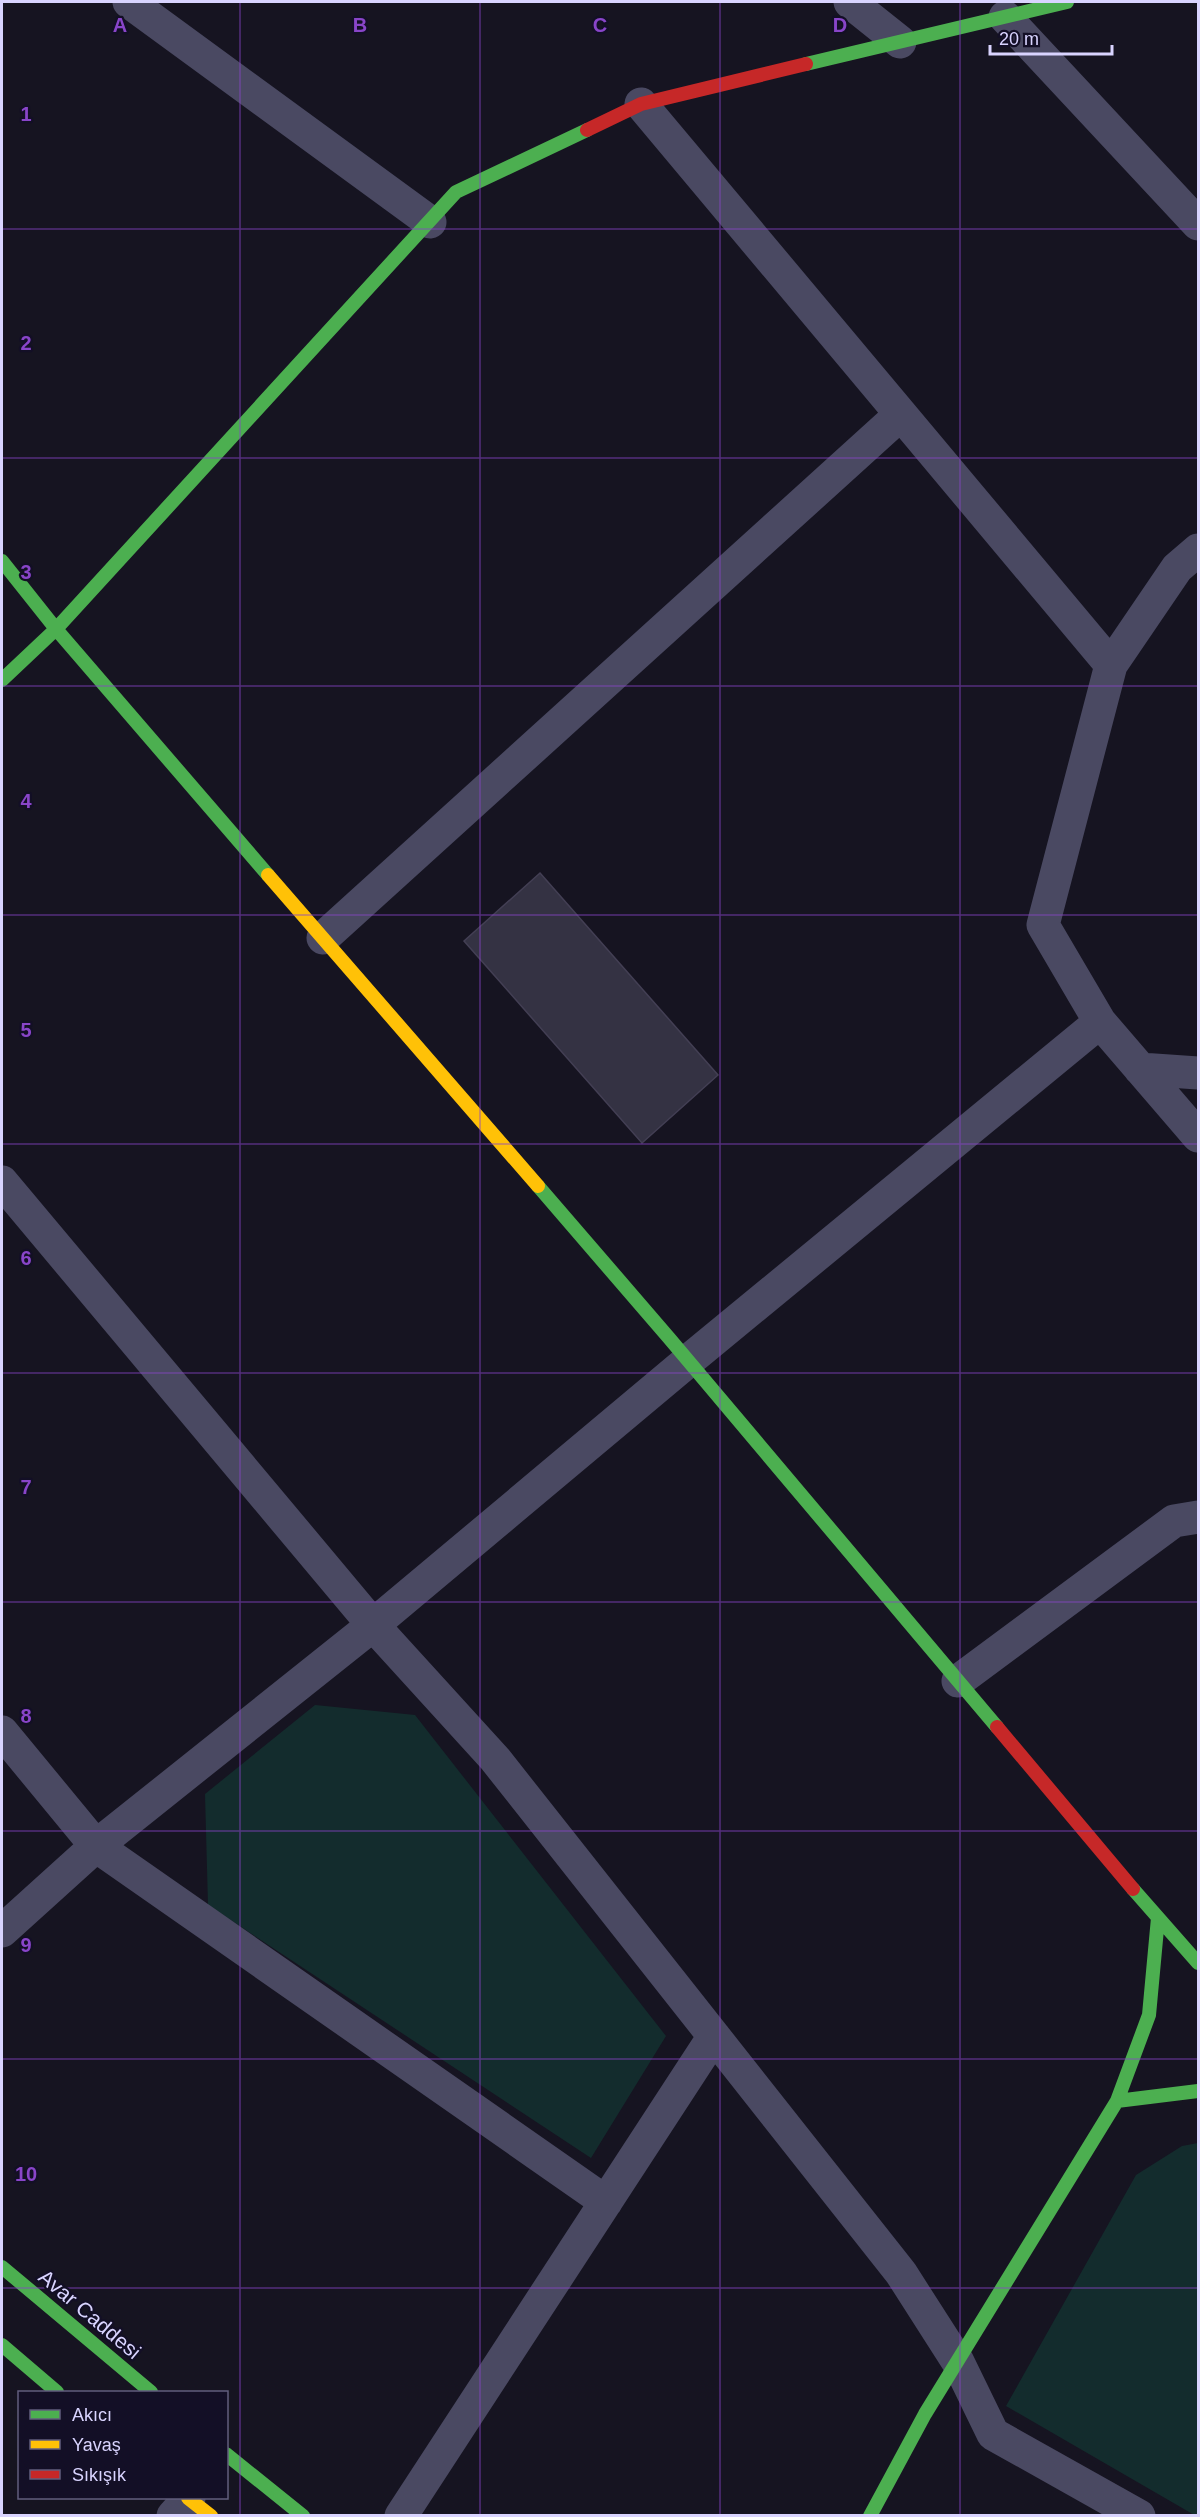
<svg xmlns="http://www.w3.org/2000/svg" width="1200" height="2517" font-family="Arial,sans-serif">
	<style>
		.green { fill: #132c2d }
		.building { fill: #343243; stroke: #433f54; stroke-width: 1.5 }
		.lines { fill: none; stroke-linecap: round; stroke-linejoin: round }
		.street { stroke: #4a4962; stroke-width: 33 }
		.fast { stroke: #4caf50; stroke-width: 14 }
		.slow { stroke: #ffc107; stroke-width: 14 }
		.jam { stroke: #c62828; stroke-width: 14 }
		.grid { fill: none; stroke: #8945c9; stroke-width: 1.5; stroke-opacity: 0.55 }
		.labels { text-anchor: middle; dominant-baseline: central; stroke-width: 4.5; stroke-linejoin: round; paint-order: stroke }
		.street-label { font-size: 21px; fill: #d9d4ff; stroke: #130f26 }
		.grid-label { font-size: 20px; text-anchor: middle; font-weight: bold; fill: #8945c9; stroke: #130f26; stroke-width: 4.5; stroke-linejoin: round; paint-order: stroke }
	</style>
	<rect width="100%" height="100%" fill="#161421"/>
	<path class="green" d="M 315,1705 L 415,1715 L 666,2036 L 591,2158 L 208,1905 L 205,1794 Z
		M 1198,2143 L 1198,2515 L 1196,2516 L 1006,2406 L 1136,2175 L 1182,2146 Z"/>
	<path class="building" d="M 540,873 L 718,1075 L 642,1143 L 464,941 Z"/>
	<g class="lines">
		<path class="street" d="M 129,2 L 430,222
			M 850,2 L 900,42
			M 1005,17 L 1198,224
			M 641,104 L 1111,665
			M 1198,550 L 1177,568 L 1111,665 L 1043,925 L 1100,1022 L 1198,1136
			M 323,938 L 900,415
			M 1140,1069 L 1198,1073
			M 2,1182 L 373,1625 L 495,1759 L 901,2273 L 958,2362 L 993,2434 L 1139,2516
			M 958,1681 L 1174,1521 L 1198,1517
			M 2,1732 L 96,1846 L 606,2202
			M 2,1931 L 96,1846 L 373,1625 L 688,1361 L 1100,1022
			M 173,2516 L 189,2498
			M 401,2516 L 714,2036"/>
		<path class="fast" d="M 806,64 L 1067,2
			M 2,561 L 56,629 L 268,875
			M 2,680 L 56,629 L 456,192 L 587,130
			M 538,1186 L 669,1338 L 997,1727
			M 1133,1889 L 1198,1963
			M 1117,2101 L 1198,2091
			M 2,2267 L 151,2392
			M 2,2345 L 57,2392
			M 226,2454 L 303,2516
			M 870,2516 L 925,2414 L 1117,2101 L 1149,2015 L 1158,1918"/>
		<path class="slow" d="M 268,875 L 538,1186
			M 188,2498 L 211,2516"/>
		<path class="jam" d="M 587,130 L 641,104 L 806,64
			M 997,1727 L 1133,1889"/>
	</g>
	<path class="grid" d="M 240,2 L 240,2516M 480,2 L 480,2516M 720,2 L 720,2516M 960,2 L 960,2516M 2,229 L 1198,229M 2,458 L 1198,458M 2,686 L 1198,686M 2,915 L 1198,915M 2,1144 L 1198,1144M 2,1373 L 1198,1373M 2,1602 L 1198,1602M 2,1831 L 1198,1831M 2,2059 L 1198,2059M 2,2288 L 1198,2288"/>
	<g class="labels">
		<g class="street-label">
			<text transform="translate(90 2314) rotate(40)">Avar Caddesi</text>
		</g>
	</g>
	<g class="grid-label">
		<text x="120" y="32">A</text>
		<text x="360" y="32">B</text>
		<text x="600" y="32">C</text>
		<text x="840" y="32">D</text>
		<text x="26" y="121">1</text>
		<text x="26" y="350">2</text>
		<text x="26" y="579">3</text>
		<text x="26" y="808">4</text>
		<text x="26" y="1037">5</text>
		<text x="26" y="1265">6</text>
		<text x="26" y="1494">7</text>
		<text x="26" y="1723">8</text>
		<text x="26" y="1952">9</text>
		<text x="26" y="2181">10</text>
	</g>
	<rect width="1200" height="2517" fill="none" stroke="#d9d4ff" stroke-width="6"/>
	<rect x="18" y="2391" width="210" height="108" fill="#130f26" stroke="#625e7d" stroke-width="1.5"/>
	<rect x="30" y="2410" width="30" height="9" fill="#4caf50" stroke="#625e7d" stroke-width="1.5"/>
	<text x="72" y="2421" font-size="18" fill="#d9d4ff">Akıcı</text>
	<rect x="30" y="2440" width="30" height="9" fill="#ffc107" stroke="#625e7d" stroke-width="1.5"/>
	<text x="72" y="2451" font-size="18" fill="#d9d4ff">Yavaş</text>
	<rect x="30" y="2470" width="30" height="9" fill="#c62828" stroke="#625e7d" stroke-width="1.5"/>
	<text x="72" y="2481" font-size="18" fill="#d9d4ff">Sıkışık</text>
	<path d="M990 45v9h122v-9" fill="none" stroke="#d9d4ff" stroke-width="3"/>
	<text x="999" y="45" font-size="18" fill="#d9d4ff" stroke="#130f26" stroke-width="4.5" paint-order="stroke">20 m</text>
</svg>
